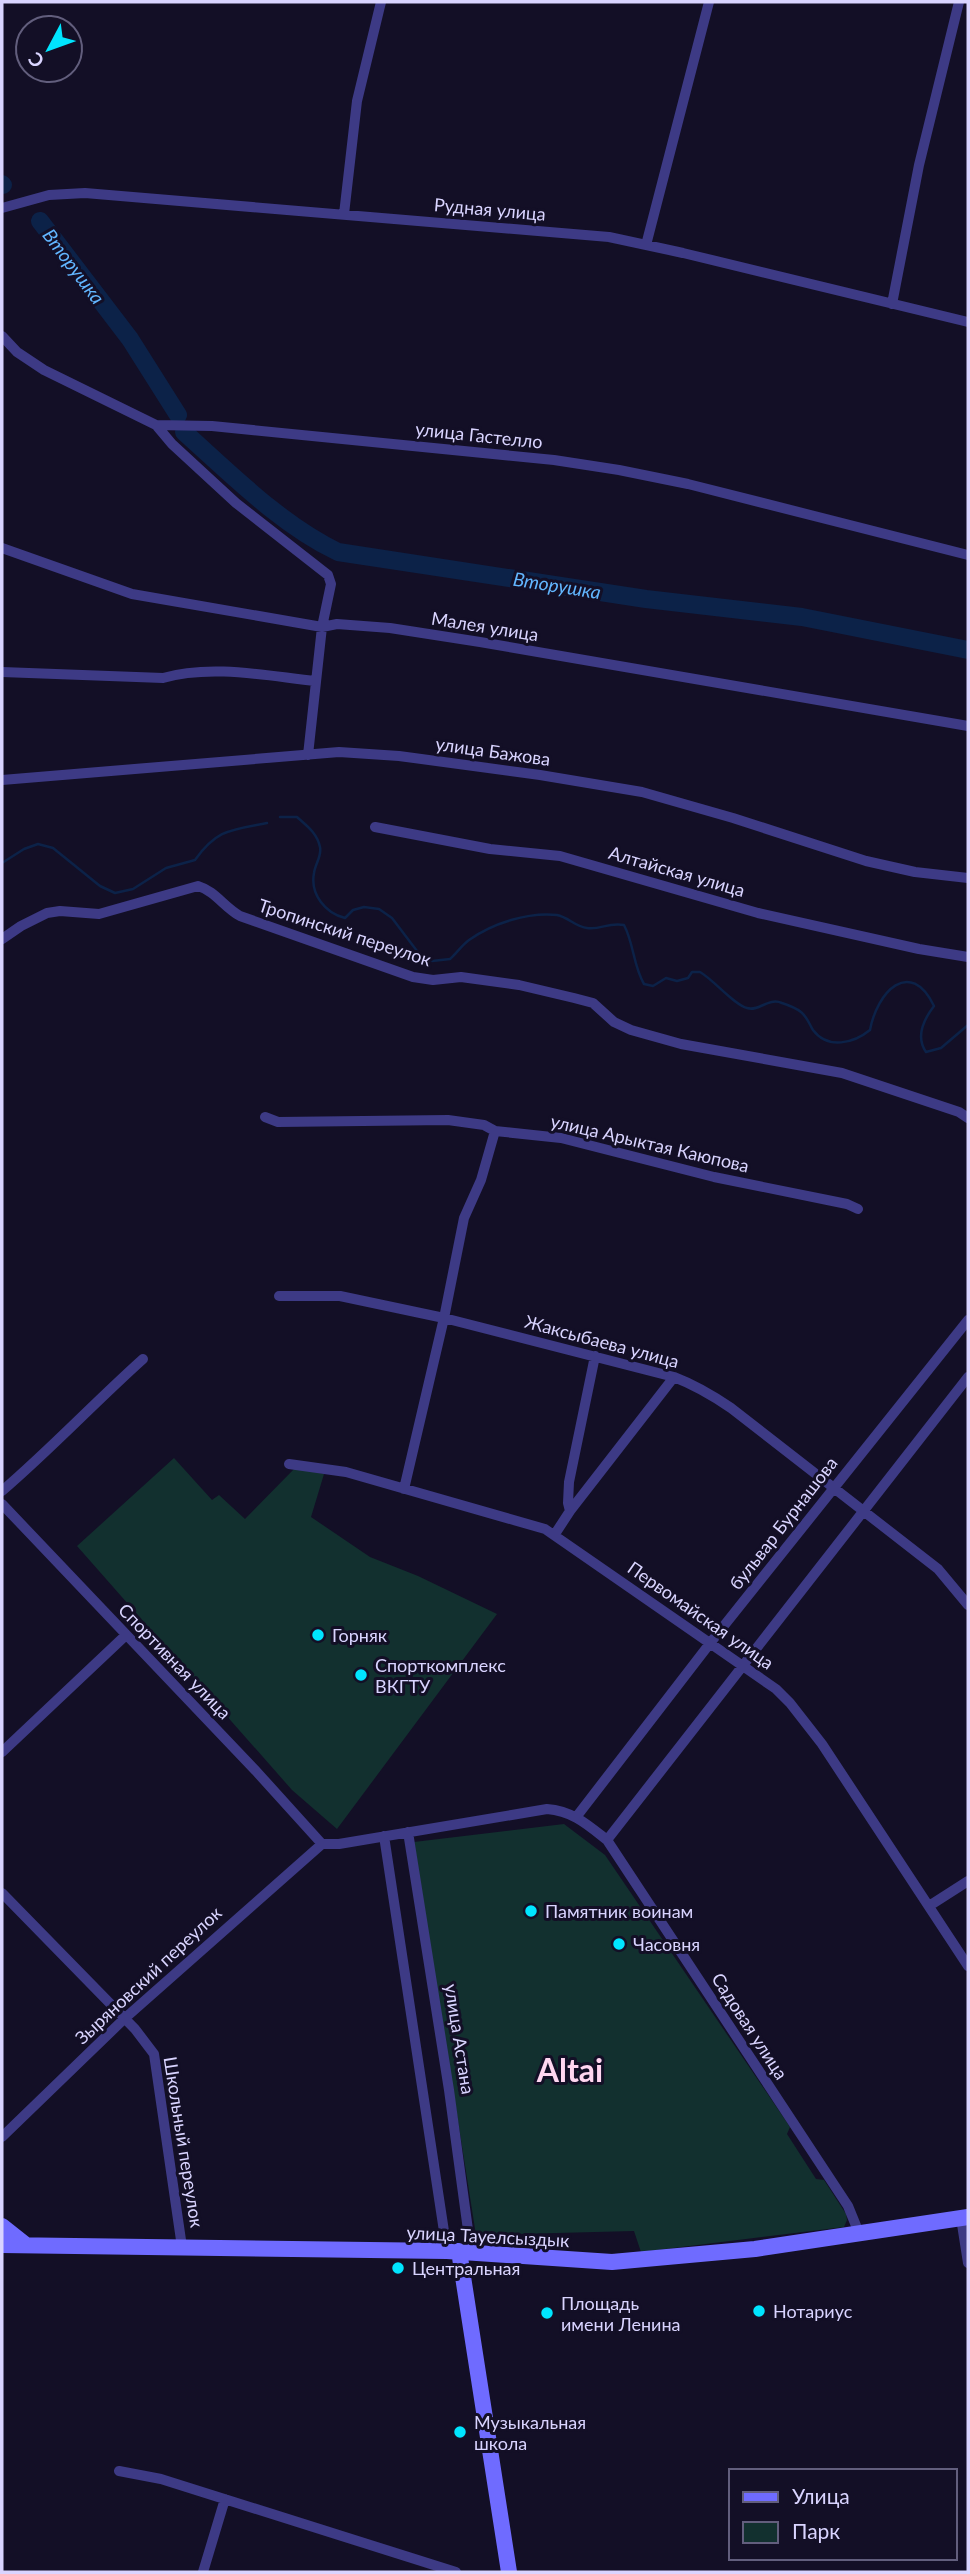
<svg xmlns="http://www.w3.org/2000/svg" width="970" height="2574" font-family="Lato,sans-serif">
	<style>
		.green { fill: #12302f }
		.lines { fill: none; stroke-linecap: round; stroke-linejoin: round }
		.stream { stroke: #0c2248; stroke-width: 2.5 }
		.river { stroke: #0c2248; stroke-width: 18 }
		.street { stroke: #3d3a85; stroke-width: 10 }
		.secondary { stroke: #6f6bff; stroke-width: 16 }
		.poi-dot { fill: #00e5ff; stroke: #130f26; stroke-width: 2.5 }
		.labels { text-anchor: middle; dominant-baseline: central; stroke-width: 6; stroke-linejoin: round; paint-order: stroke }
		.street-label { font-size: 18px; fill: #d9d4ff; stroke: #130f26 }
		.poi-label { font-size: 18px; fill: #d9d4ff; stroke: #130f26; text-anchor: start }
		.water-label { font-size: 19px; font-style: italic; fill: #62b6ff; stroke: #130f26 }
		.town-label { font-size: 32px; font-weight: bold; fill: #ffd6f0; stroke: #130f26 }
	</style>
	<rect width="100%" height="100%" fill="#130f26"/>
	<path class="green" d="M 174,1458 L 212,1500 L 219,1495 L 245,1519 L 295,1468 L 324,1474 L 311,1517 L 370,1557 L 418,1576 L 497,1614 L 337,1829 L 292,1790 L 77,1546 Z
		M 564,1824 L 605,1855 L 790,2127 L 787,2134 L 816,2179 L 824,2180 L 846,2214 L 847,2220 L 844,2227 L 641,2252 L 634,2231 L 476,2235 L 414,1842 Z"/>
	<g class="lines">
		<path class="stream" d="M 280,817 L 297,817 C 307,826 317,833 320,847 C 322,856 315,864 314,873 C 310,894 325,913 345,918 L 353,910 L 364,907 L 379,909 L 392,918 L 420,955 L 432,961 L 450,959 C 457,953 462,945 469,940 C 493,923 528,912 557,915 C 568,917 576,927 587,928 C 601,930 608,922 624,925 C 634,944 633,965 644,984 L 653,986 L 666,978 L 677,981 L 688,978 L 692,972 L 700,972 C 714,980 734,1005 747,1008 C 759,1012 768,997 782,1003 C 788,1005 796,1008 801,1012 C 808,1018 809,1024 813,1030 C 828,1050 854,1043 870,1030 C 877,992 910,957 934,1006 C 924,1019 915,1036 926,1052 L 941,1048 L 968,1025
			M 2,863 L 24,849 L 38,844 L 53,848 L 100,886 L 115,893 L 133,889 L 166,868 L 195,860 C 217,829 231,830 267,823"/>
		<path class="river" d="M 2,184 L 3,185
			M 40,221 L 130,339 L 178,415
			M 184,432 C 231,474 280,524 338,552 L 646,599 L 802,617 L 968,650"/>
		<path class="street" d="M 2,208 L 49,195 L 85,193 L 609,237 L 683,253 L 968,322
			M 344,214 L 357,101 L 381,2
			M 646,245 L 709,2
			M 892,304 L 919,165 L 959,2
			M 2,336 L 17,352 L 44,370 L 156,425 L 212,426 L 554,460 L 619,470 L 688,484 L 968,555
			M 156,425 L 172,444 L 236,503 L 328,575 L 331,584 L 322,627 L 308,755
			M 2,548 L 132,594 L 322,627 L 337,624 L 390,628 L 480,642 L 968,726
			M 2,672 L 163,678 C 211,664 267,676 316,681
			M 2,780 L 339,752 L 399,756 L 540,775 L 642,792 L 733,818 L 866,861 L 915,872 L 968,878
			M 375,827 L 490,849 L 560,856 L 758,913 L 919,949 L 968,957
			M 2,939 L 21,926 L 47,913 L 60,911 L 99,914 L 198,886 C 215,891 224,907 240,916 L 413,977 L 433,980 L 461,977 L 519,985 L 574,998 L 593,1003 L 614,1022 L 631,1030 L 681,1044 L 842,1073 L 959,1112 L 968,1118
			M 265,1117 L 278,1122 L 448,1120 L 484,1125 L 495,1131 L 561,1138 L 714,1177 L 847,1204 L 858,1209
			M 279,1296 L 340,1296 L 444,1318 L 674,1377 C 695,1385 712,1395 731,1408 L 938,1569 L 968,1605
			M 289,1464 L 346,1472 L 545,1529 L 776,1689 L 790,1703 L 822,1744 L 968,1966
			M 404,1489 L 444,1318 L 464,1218 L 481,1180 L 495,1131
			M 2,1491 C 51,1449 95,1402 143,1359
			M 2,1504 L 256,1771 L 322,1844
			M 570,1511 L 568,1503 L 569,1482 L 595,1356
			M 555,1534 L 570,1511 L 674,1377
			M 2,1752 L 126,1635
			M 577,1816 L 711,1642 L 968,1320
			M 408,1832 L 449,2090 L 471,2252
			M 384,1836 L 447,2251
			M 607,1840 L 968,1377
			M 322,1844 L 339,1844 L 547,1809 C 573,1811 588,1825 607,1840 L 848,2206 L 859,2233
			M 2,1893 L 135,2029 L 154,2054 L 182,2247
			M 929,1906 L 968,1881
			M 2,2137 L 124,2019 L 322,1844
			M 961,2218 L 968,2263
			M 119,2471 L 161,2479 L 456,2572
			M 203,2572 L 225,2499"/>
		<path class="secondary" d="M 2,2226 L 26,2245
			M 2,2245 L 447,2251 L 612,2262 L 755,2249 L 968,2217
			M 459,2251 L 509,2572"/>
	</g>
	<g class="poi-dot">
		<circle cx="318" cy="1635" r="7"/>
		<circle cx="361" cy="1675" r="7"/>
		<circle cx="531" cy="1911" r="7"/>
		<circle cx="619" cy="1944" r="7"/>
		<circle cx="398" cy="2268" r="7"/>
		<circle cx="759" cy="2311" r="7"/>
		<circle cx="547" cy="2313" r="7"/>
		<circle cx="460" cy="2432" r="7"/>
	</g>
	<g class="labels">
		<g class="street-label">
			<text transform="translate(490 209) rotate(5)">Рудная улица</text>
			<text transform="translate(479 435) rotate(6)">улица Гастелло</text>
			<text transform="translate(485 626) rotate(9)">Малея улица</text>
			<text transform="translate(493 751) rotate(8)">улица Бажова</text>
			<text transform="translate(677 871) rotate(16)">Алтайская улица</text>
			<text transform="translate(345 932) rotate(18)">Тропинский переулок</text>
			<text transform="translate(650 1143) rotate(13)">улица Арыктая Каюпова</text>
			<text transform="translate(602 1341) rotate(15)">Жаксыбаева улица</text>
			<text transform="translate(783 1523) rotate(-52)">бульвар Бурнашова</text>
			<text transform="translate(701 1615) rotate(35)">Первомайская улица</text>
			<text transform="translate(175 1661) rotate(46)">Спортивная улица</text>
			<text transform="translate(148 1975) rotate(-43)">Зыряновский переулок</text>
			<text transform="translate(750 2026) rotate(57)">Садовая улица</text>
			<text transform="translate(460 2039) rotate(81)">улица Астана</text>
			<text transform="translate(184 2142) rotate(81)">Школьный переулок</text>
			<text transform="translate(488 2236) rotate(3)">улица Тауелсыздык</text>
		</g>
		<g class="poi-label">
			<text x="332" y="1635">Горняк</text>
			<text x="375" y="1665">Спорткомплекс<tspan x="375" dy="21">ВКГТУ</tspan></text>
			<text x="545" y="1911">Памятник воинам</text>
			<text x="633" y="1944">Часовня</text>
			<text x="412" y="2268">Центральная</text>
			<text x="561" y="2303">Площадь<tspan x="561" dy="21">имени Ленина</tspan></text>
			<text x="773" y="2311">Нотариус</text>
			<text x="474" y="2422">Музыкальная<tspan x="474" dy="21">школа</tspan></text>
		</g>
		<g class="water-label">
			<text transform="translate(74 266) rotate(53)">Вторушка</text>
			<text transform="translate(557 585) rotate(9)">Вторушка</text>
		</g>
		<g class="town-label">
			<text x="570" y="2069">Altai</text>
		</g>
	</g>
	<rect width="970" height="2574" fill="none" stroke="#d9d4ff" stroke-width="7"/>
	<rect x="729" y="2469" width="228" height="91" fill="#130f26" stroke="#625e7d" stroke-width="2"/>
	<rect x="743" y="2492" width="35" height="10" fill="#6f6bff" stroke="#625e7d" stroke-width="2"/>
	<text x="792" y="2504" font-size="21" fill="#d9d4ff">Улица</text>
	<rect x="743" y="2522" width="35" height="21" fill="#12302f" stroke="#625e7d" stroke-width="2"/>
	<text x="792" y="2539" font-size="21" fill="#d9d4ff">Парк</text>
	<g transform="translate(49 49) rotate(229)"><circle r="33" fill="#130f26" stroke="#625e7d" stroke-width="2"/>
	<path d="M0-5L12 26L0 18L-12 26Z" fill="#00e5ff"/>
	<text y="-10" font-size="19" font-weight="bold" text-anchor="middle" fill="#d9d4ff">С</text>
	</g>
</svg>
